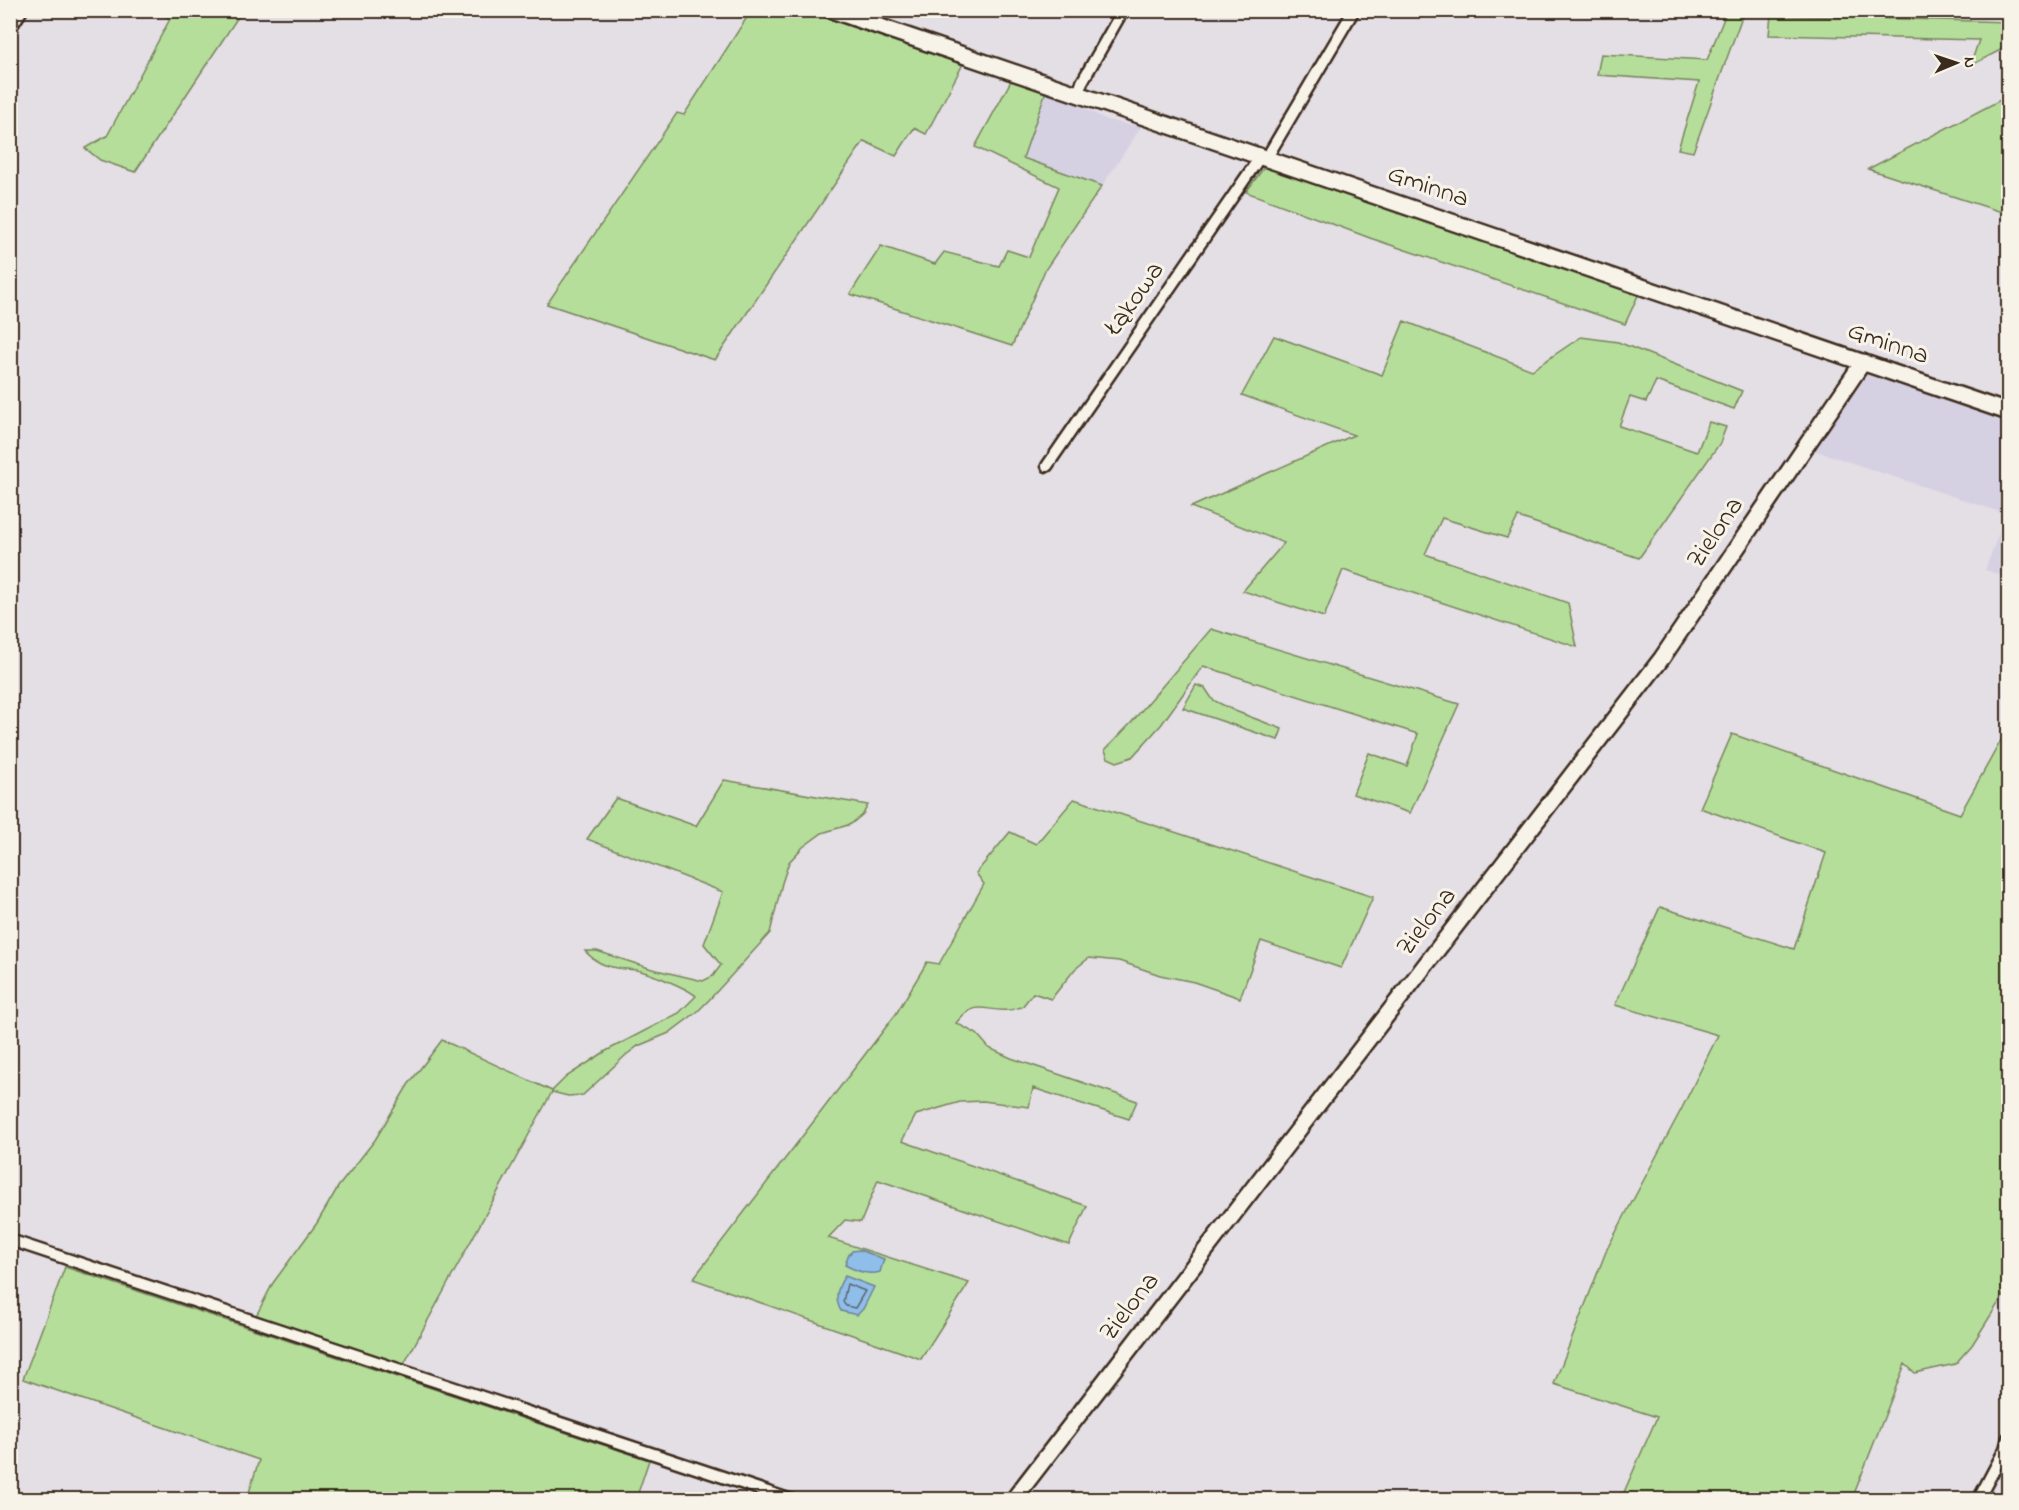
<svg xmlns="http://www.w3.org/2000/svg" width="2019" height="1510" font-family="'Indie Flower',sans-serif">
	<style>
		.built { fill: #d6d0e3 }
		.green { fill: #b5de9b; stroke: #78845c; stroke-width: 1.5 }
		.water { fill: #8fbeea; stroke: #6d8398; stroke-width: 1.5 }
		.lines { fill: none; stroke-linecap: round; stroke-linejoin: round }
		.shore { stroke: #5d6570; stroke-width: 1.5 }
		.street-casing { stroke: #3b2a1e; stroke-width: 15 }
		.secondary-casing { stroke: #3b2a1e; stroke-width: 20 }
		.street { stroke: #f7f3e8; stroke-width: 10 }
		.secondary { stroke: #f7f3e8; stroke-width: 15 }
		.labels { text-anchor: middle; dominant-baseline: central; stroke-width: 6; stroke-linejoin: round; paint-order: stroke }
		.street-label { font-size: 27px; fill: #3b2a1e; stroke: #f7f3e8 }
	</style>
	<rect width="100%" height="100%" fill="#e4dee5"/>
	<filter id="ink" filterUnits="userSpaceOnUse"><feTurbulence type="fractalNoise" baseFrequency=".0167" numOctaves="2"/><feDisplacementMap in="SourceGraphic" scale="12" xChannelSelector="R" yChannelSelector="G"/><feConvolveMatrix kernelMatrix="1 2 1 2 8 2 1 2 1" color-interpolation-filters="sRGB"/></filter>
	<g filter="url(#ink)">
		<path class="built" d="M 1046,91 L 1057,94 L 1107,120 L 1129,125 L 1143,124 L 1102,186 L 1023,158 Z
			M 1866,369 L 2008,418 L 2008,577 L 1985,570 L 2006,514 L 1813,450 Z"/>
		<path class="green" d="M 157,11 L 242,11 L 135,172 L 100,160 L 85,148 L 107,136 L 170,19 Z
			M 751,11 L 815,11 L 963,64 L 926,134 L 914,128 L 896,156 L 864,141 L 715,360 L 547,304 L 677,113 L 684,115 Z
			M 1727,11 L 1744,11 L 1693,152 L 1678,149 L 1699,82 L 1597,75 L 1601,54 L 1707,60 Z
			M 1771,15 L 2008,22 L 2008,46 L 1970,66 L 1979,40 L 1769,35 Z
			M 1011,81 L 1046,91 L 1023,158 L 1102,186 L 1045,270 L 1012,346 L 850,294 L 881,246 L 935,264 L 944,252 L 999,266 L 1007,250 L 1029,257 L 1059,187 L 975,147 Z
			M 2008,96 L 2008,214 L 1868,169 Z
			M 1265,166 L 1640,291 L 1625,324 L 1370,238 L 1246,192 Z
			M 1404,321 L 1532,370 L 1581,337 L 1618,342 L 1742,391 L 1734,409 L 1656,381 L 1646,402 L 1630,397 L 1619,426 L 1697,452 L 1709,422 L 1726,427 L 1720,443 L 1639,558 L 1518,517 L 1507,538 L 1442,518 L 1425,554 L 1568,603 L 1577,647 L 1343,570 L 1324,617 L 1243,591 L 1284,543 L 1191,507 L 1354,435 L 1242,395 L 1274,336 L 1382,375 Z
			M 1211,629 L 1459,704 L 1410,813 L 1353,794 L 1369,753 L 1407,766 L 1418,734 L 1203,666 L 1161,725 L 1132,757 L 1117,762 L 1108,758 L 1105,750 L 1131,723 Z
			M 1196,685 L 1205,688 L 1213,700 L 1235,711 L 1282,729 L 1278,740 L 1183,708 Z
			M 2008,728 L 2008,927 L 2007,932 L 2008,932 L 2008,1288 L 1972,1345 L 1955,1364 L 1915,1373 L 1905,1364 L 1852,1499 L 1621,1499 L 1657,1417 L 1554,1384 L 1607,1249 L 1681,1110 L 1718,1035 L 1615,1005 L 1660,907 L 1794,949 L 1826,853 L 1700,808 L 1732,734 L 1960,814 Z
			M 724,780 L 868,805 L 863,814 L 851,824 L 822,833 L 803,847 L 789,862 L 782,883 L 770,933 L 709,1000 L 697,1012 L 669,1033 L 638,1046 L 626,1055 L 583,1095 L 568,1096 L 552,1092 L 403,1366 L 255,1318 L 273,1283 L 317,1223 L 338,1187 L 375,1140 L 408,1085 L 442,1040 L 552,1091 L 566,1077 L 606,1051 L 679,1013 L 696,996 C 687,988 648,972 636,970 C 615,968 600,968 585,951 L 597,951 L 652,969 L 703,981 L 713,976 L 721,965 L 704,944 L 723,892 L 587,839 L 616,798 L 696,826 Z
			M 1074,799 L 1373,897 L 1341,968 L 1261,941 L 1240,998 L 1194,982 L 1160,975 L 1119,961 L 1089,958 L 1075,969 L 1051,999 L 1033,993 L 1022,1007 C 1017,1008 1012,1010 1008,1010 C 984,1012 976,998 956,1023 L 977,1034 L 989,1048 L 1011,1058 L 1137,1101 L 1129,1119 L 1033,1088 L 1029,1107 L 983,1101 L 960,1102 L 916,1115 L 902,1141 L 1087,1206 L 1069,1245 L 878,1180 L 861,1222 L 845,1220 L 828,1238 L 969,1283 L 921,1359 L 693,1279 L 896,1014 L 927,962 L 939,964 L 984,884 L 976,873 L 1010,832 L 1036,844 Z
			M 65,1267 L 649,1460 L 636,1499 L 247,1499 L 259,1460 L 23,1379 Z"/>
		<path class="water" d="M 860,1250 L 884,1259 L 880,1272 C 868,1276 856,1271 845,1265 L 848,1256 L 852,1251 Z
			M 845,1276 L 874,1287 L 863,1309 L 857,1315 L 841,1311 C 834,1299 837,1287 845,1276 Z"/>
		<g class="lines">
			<path class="shore" d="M 847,1284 L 865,1291 L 855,1308 L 846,1306 L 843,1302 Z"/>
			<g class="street-casing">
				<path id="street" d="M 1078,94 L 1082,82 L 1123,10
					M 1266,159 L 1354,10
					M 1047,466 L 1260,157
					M 10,1240 L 792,1500
					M 1978,1500 L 2005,1449 L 2008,1438"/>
			</g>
			<g class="secondary-casing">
				<path id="secondary" d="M 831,10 L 2008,412
					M 10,24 L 19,10
					M 1013,1500 L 1662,658 L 1863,362"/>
			</g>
			<use href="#street" class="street"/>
			<use href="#secondary" class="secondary"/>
		</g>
	</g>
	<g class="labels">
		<g class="street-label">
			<text transform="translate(1428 187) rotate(19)">Gminna</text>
			<text transform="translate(1135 299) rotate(-55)">Łąkowa</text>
			<text transform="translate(1888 344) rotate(19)">Gminna</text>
			<text transform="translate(1716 533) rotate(-56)">Zielona</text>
			<text transform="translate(1427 922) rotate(-52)">Zielona</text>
			<text transform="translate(1130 1307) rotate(-52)">Zielona</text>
		</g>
	</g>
	<rect width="2019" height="1510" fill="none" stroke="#f7f3e8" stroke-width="36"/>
	<rect x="18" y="18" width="1983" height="1474" fill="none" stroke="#3b2a1e" stroke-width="2" filter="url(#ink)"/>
	<g transform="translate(1956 63) rotate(88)" stroke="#f7f3e8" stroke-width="4.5" paint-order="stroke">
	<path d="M0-4.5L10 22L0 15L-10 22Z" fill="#3b2a1e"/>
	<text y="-9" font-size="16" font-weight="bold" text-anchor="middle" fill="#3b2a1e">N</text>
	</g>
</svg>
